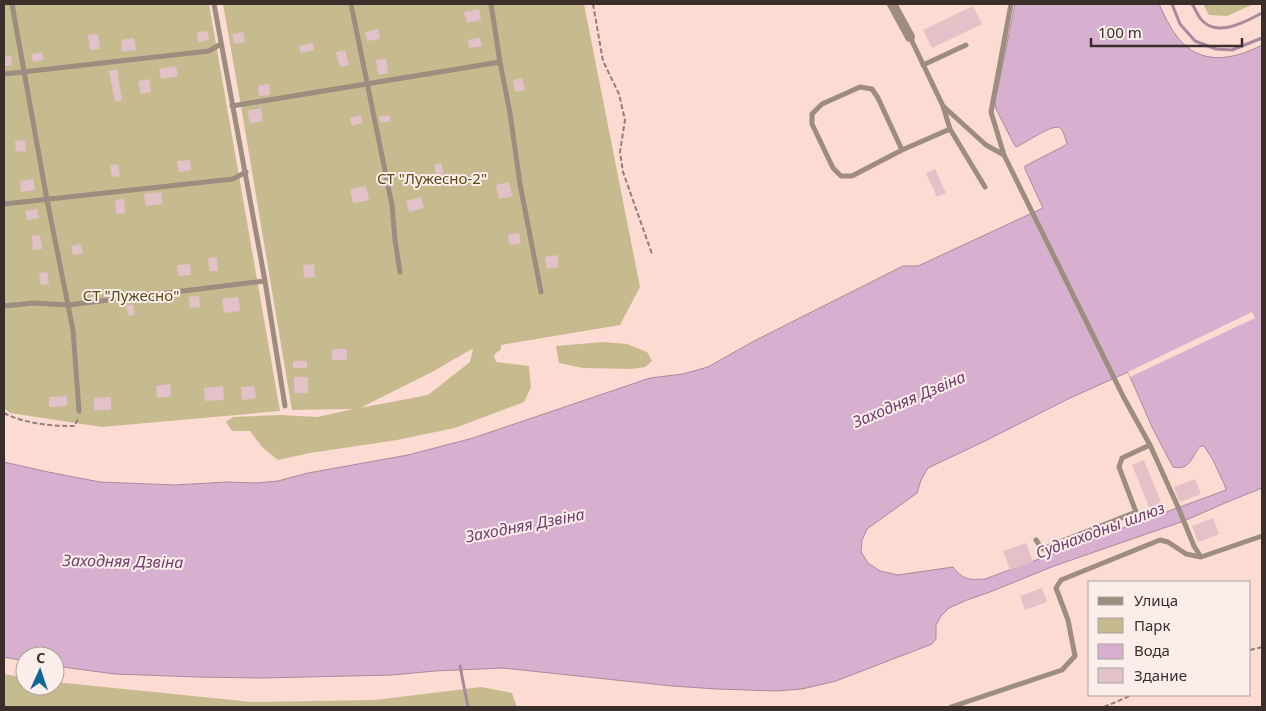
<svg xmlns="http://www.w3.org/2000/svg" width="1266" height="711" font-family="'Noto Sans',sans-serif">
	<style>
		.green { fill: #c6bb8f; fill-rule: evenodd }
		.water { fill: #d7b0cf; stroke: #a8899e; fill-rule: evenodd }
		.pier { fill: #fcdbd2 }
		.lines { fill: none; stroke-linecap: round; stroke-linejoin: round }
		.stream { stroke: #a8899e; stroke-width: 3 }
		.building { fill: #e2c1c8 }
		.path { stroke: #947e79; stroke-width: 2; stroke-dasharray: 5 2.5; stroke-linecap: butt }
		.service { stroke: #9c8d7f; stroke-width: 5 }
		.minor { stroke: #9c8d7f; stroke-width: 10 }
		.labels { text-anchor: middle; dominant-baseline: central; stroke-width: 4; stroke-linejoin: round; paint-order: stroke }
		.park-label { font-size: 15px; fill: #594d17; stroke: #fbedea }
		.water-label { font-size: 16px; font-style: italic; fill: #703e69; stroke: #fbedea }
	</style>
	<rect width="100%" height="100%" fill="#fcdbd2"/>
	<path class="green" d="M 4,4 L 209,4 L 280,411 L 102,427 L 10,413 L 4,408 Z
		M 223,4 L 584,4 L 640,287 L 620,325 L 501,345 L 501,349 L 494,355 L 496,362 L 529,366 L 531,387 L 524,402 L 455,428 L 397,440 L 310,453 L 278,460 L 262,447 L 250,431 L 232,431 L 226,422 L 233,417 L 280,415 L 317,417 L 354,409 L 292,410 L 242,112 ZM 473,349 L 470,362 L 428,395 L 360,408 L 432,372 L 470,350 Z
		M 1203,4 L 1254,4 L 1227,16 L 1209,15 Z
		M 603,342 L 627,344 L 647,352 L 652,361 L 645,367 L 631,369 L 583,368 L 559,363 L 556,346 Z
		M 4,674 L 25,678 L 25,686 L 55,686 L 55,682 L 252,702 L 375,700 L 481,687 L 512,693 L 517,707 L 4,707 Z"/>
	<path class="water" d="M 1015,4 L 1159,4 C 1164,15 1170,28 1178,38 C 1201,66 1233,60 1262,45 L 1262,488 L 1225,503 L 1184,521 L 1054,566 L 990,592 L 967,600 L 949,608 L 941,616 L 936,625 L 936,639 L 932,644 L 836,681 L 802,689 L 776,691 L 717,689 L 672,686 L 503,668 L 435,671 L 392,675 L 261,678 L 197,677 L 115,674 L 55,666 L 55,656 L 25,656 L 25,661 L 4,657 L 4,462 L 48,472 L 100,482 L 175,485 L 227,482 L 256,483 L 278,481 L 308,473 L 408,455 L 473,438 L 650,378 L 683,374 L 708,367 L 754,341 L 903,266 L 918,266 L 1043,208 L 1025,169 L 1025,166 L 1066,145 L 1067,143 C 1065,139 1064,131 1060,128 C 1053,123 1024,144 1016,147 L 1015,146 L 996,109 L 995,102 ZM 1128,372 L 1152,427 L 1173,467 C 1192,471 1191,455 1201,446 L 1204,446 L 1213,460 L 1225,486 L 1226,490 L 985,579 C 969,580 963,580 953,567 L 898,575 L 880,571 L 868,563 L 861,552 L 862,540 L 867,529 L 917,493 L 921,480 L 928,468 L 987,440 L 1068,399 Z"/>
	<path class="pier" d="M 1252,312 L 1255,318 L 1130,377 L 1128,372 Z"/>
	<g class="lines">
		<path class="stream" d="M 1172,4 L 1180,24 L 1195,41 L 1216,49 L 1232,50 L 1262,38
			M 1192,4 C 1195,8 1197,14 1200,18 C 1215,39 1245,22 1262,13
			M 460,666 L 468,707"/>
	</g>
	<path class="building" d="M 973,6 L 982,24 L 932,48 L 923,30 Z
		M 479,9 L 481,20 L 467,23 L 464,12 Z
		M 378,29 L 380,39 L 367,41 L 365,32 Z
		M 208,31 L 209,40 L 198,42 L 197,32 Z
		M 243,32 L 245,42 L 234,44 L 232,34 Z
		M 98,34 L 100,49 L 90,50 L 88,35 Z
		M 134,38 L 136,50 L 122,52 L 121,40 Z
		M 480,38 L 482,46 L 469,48 L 468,40 Z
		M 313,43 L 314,50 L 301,53 L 299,46 Z
		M 345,50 L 349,65 L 340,67 L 336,52 Z
		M 42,52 L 44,60 L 33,62 L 31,54 Z
		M 11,56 L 12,65 L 4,66 L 4,57 Z
		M 386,58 L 388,73 L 378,75 L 376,60 Z
		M 176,66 L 178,76 L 161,79 L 159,69 Z
		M 117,69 L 122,100 L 115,102 L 109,71 Z
		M 522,78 L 525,90 L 515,92 L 513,80 Z
		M 149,79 L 151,92 L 141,94 L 138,81 Z
		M 269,84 L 270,95 L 259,96 L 258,86 Z
		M 261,108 L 263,121 L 250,124 L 247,111 Z
		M 361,115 L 362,123 L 352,126 L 350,118 Z
		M 389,115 L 391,121 L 381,123 L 379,117 Z
		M 25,140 L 26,151 L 16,152 L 15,141 Z
		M 190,160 L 191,170 L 179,172 L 177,161 Z
		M 441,163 L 444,174 L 436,176 L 434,165 Z
		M 118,164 L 120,176 L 112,177 L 110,165 Z
		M 935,169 L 946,193 L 937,197 L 926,173 Z
		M 33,179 L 35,190 L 21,192 L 20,181 Z
		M 509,182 L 512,196 L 499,199 L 496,185 Z
		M 366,186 L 369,200 L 353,203 L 350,189 Z
		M 161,192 L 162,204 L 146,206 L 144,194 Z
		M 421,197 L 424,208 L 409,212 L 406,201 Z
		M 124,199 L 125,213 L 116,214 L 115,200 Z
		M 37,209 L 39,218 L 27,220 L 25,211 Z
		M 519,233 L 521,243 L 509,245 L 508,234 Z
		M 40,235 L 42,249 L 33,250 L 32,236 Z
		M 81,244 L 83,254 L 73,255 L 71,246 Z
		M 557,255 L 559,267 L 547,269 L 545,257 Z
		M 217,257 L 218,271 L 210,271 L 208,258 Z
		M 190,264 L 191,275 L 178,276 L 177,265 Z
		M 314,264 L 315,277 L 304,278 L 303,265 Z
		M 47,272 L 49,284 L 41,285 L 39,273 Z
		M 199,296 L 200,307 L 190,308 L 189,297 Z
		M 238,297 L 240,311 L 224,313 L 222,299 Z
		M 133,304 L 135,315 L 128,316 L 126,306 Z
		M 332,349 L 347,349 L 347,360 L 332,360 Z
		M 293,361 L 307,361 L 307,368 L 293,368 Z
		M 294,377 L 308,377 L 308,393 L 294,393 Z
		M 170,384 L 171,396 L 157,398 L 156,386 Z
		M 223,386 L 224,400 L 205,401 L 204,388 Z
		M 254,386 L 256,398 L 242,400 L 241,387 Z
		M 67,396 L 67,406 L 49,407 L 49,397 Z
		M 111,397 L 111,410 L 94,410 L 94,398 Z
		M 1144,460 L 1162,505 L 1150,510 L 1132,465 Z
		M 1195,479 L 1201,494 L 1180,502 L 1174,487 Z
		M 1213,518 L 1219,534 L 1198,542 L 1192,526 Z
		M 1026,543 L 1033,562 L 1010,570 L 1003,551 Z
		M 1042,588 L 1047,602 L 1025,610 L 1020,596 Z"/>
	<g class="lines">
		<path class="path" d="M 593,4 L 603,61 L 619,94 L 625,120 L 620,152 L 623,172 L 652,254
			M 4,413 C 25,424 51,426 75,426 L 78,418
			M 1250,650 L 1262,647
			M 1104,707 L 1132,695"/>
		<path class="service" d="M 12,4 L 47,200 L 73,330 L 79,411
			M 214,4 L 265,281 L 285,406
			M 351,4 L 392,205 L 395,240 L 400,272
			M 491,4 L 500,62 L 510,113 L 520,184 L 541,292
			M 910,37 L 943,106 L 950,129 L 985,187
			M 923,65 L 966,45
			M 4,74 L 209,51 L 221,44
			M 232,106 L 500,62
			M 943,106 L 986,145 L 1004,155 L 1124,398 L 1150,445 L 1178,507 L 1194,546 L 1201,557 L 1262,536
			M 902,150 L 878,98 L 872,89 L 860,87 L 822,104 L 812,114 L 812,124 L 833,168 L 841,176 L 852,176 L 902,150 L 950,129
			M 1004,155 L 991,112 L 1011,4
			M 4,204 L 233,179 L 246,172
			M 4,306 L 34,303 L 68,305 L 265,281
			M 1036,540 L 1042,549 L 1136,512 L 1119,467 L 1122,458 L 1150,445
			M 951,707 L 1062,670 L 1075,656 L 1068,620 L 1056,588 L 1061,580 L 1160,540 L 1168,542 L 1186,554 L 1201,557"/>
		<path class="minor" d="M 892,4 L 910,37"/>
	</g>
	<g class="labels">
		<g class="park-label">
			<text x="432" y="178">СТ "Лужесно-2"</text>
			<text x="131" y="295">СТ "Лужесно"</text>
		</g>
		<g class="water-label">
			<text transform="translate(909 399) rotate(-23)">Заходняя Дзвіна</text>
			<text transform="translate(525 525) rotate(-11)">Заходняя Дзвіна</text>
			<text transform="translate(1100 530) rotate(-20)">Суднаходны шлюз</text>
			<text transform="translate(123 561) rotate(1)">Заходняя Дзвіна</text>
		</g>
	</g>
	<rect width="1266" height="711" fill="none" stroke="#3a2e2b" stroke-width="10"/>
	<rect x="1088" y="581" width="162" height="115" fill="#fbedea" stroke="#aea19e"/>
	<rect x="1098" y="597" width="25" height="8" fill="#9c8d7f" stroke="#aea19e"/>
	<text x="1134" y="606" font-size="15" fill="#3a2e2b">Улица</text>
	<rect x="1098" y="618" width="25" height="15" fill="#c6bb8f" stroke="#aea19e"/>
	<text x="1134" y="631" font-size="15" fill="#3a2e2b">Парк</text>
	<rect x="1098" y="644" width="25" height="15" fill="#d7b0cf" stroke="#aea19e"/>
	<text x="1134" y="656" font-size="15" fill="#3a2e2b">Вода</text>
	<rect x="1098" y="668" width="25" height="15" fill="#e2c1c8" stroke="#aea19e"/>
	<text x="1134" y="681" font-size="15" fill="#3a2e2b">Здание</text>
	<g transform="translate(40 671) rotate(3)"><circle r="24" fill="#fbedea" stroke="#aea19e"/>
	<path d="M0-4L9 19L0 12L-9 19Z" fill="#0e6898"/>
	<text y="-8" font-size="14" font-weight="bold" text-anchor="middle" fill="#3a2e2b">С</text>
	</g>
	<path d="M1091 38v8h151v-8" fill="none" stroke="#3a2e2b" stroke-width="2.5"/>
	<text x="1098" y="38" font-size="15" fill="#3a2e2b" stroke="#fbedea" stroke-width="4" paint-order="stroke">100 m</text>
</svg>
